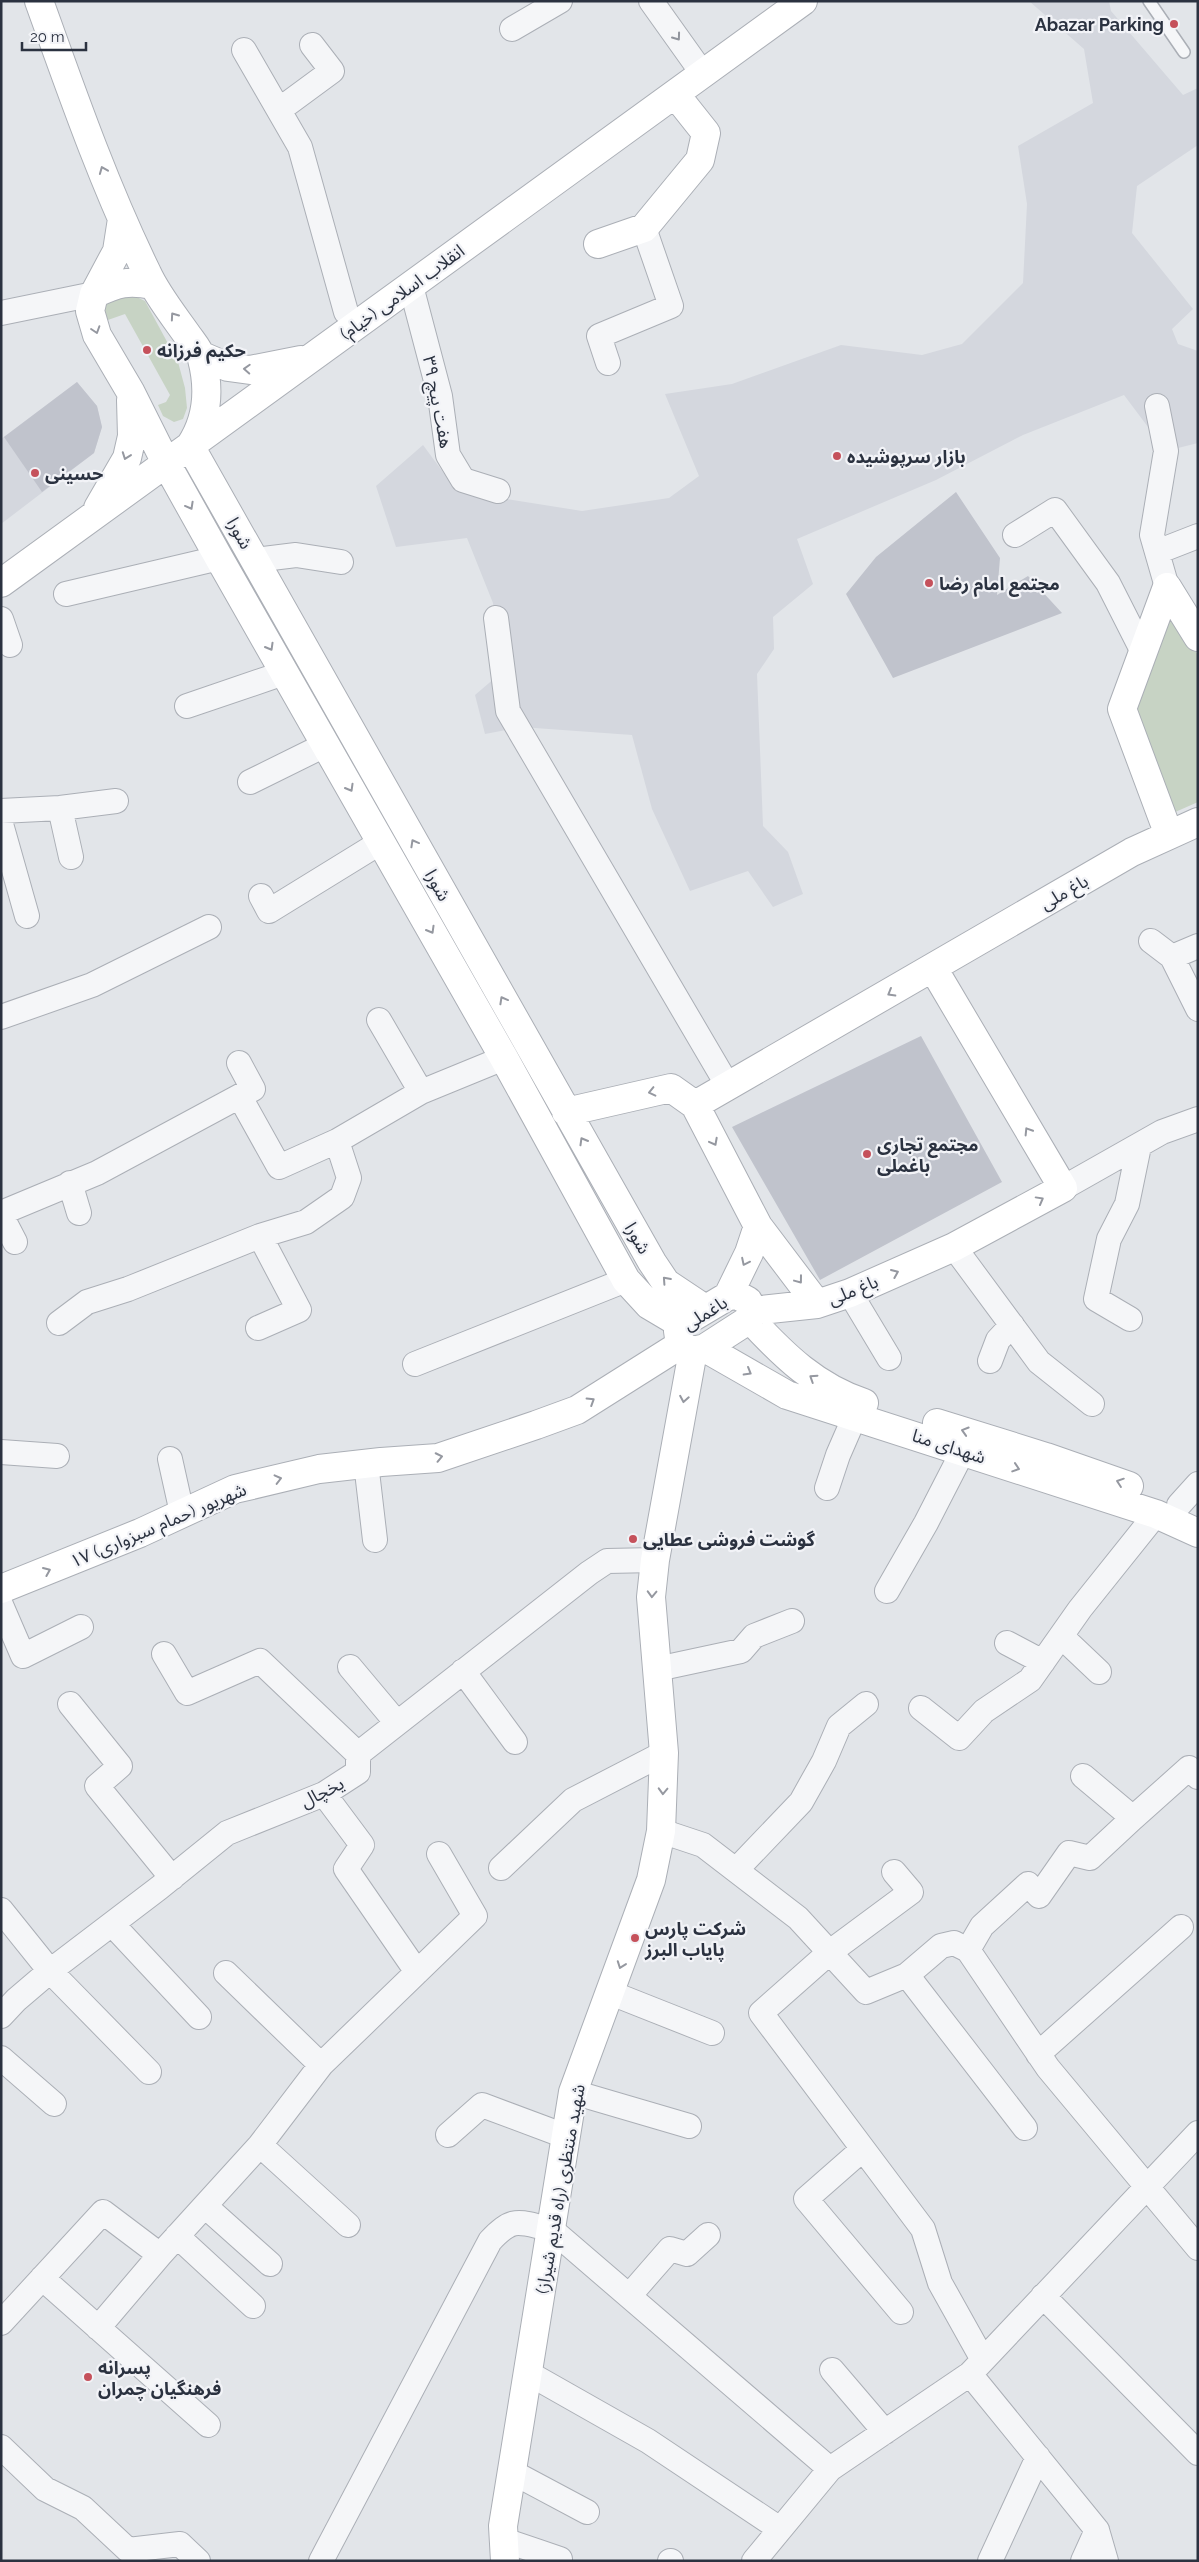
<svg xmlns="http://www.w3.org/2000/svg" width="1199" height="2562" font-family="Raleway,'Noto Sans Arabic',sans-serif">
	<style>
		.built { fill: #d4d7de }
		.green { fill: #c7d3c4 }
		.building { fill: #c0c3cc }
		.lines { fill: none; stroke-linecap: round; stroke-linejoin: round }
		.lane-casing { stroke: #abafb6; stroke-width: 14 }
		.street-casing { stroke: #abafb6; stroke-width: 26 }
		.secondary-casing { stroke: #abafb6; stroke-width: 30 }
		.lane { stroke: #f5f6f8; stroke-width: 11 }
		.street { stroke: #f5f6f8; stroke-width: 24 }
		.secondary { stroke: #fff; stroke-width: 28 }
		.oneway { stroke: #90949c }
		.oneway2 { stroke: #9598a0 }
		.poi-dot { fill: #c5515b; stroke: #f2f3f7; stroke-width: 2 }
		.labels { text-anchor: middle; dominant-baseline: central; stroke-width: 4.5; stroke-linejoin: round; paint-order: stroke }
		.poi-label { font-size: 18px; font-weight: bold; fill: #2b3240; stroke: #f2f3f7; text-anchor: start }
		.street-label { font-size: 18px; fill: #2b3240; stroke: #f2f3f7 }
	</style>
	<rect width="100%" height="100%" fill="#e2e5e9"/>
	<path class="built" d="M 1029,1 L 1109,1 L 1111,11 L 1183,95 L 1198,88 L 1198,145 L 1137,186 L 1132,233 L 1193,309 L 1172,329 L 1178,344 L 1198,351 L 1198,443 L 1166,451 L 1124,395 L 1023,435 L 936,480 L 797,539 L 813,584 L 773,617 L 774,649 L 757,674 L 763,826 L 788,852 L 803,894 L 773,907 L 748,871 L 690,891 L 652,809 L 632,735 L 521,727 L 485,734 L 475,695 L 503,671 L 493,603 L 467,538 L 396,547 L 376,486 L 423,445 L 457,491 L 582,511 L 669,498 L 699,476 L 665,394 L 732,384 L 841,345 L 922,355 L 962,344 L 1023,283 L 1027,204 L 1018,146 L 1093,103 L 1084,49 Z
		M 77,382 L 97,406 L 102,427 L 94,453 L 1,524 L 1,439 Z"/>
	<path class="green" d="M 130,294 L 145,301 L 178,362 L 185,388 L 187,408 L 183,419 L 174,422 L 163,416 L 158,405 L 166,402 L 170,395 L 125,314 L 105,321 L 103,305 L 109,297 Z
		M 1172,615 L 1198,655 L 1198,802 L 1173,813 L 1134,706 Z"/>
	<path class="building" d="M 77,382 L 97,406 L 102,427 L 94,453 L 42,492 L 4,437 Z
		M 956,492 L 1000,558 L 997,595 L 1028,576 L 1062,613 L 893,678 L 846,594 L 876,557 Z
		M 921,1036 L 1002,1182 L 820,1280 L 732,1127 Z"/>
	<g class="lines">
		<g class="lane-casing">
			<path id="lane" d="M 1149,1 L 1184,52"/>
		</g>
		<g class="street-casing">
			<path id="street" d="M 651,1 L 703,74
				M 512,29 L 560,1
				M 244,50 L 300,147 L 346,312
				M 279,110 L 332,71 L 312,45
				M 411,286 L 440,396 L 448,455 L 463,480 L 498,491
				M 1,313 L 94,294
				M 608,363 L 599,336 L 671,306 L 644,228
				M 1157,406 L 1166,451 L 1152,535 L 1167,587
				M 1015,535 L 1055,510 L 1108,583 L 1143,652
				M 1157,552 L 1198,536
				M 255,560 L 296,555 L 341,562
				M 66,594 L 219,558
				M 496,618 L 508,711 L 728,1086
				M 1,619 L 10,645
				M 187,706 L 284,673
				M 250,782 L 325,745
				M 60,808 L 71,857
				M 1,811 L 60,808 L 116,801
				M 1,824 L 27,916
				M 261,896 L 269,911 L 381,842
				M 1151,941 L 1172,957 L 1198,1009
				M 1172,957 L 1198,946
				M 1,1017 L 92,985 L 209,927
				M 379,1020 L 421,1092
				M 240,1097 L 279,1167 L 337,1141 L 421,1092 L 504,1058
				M 70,1183 L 79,1213
				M 1063,1188 L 1162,1132 L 1198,1119
				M 1,1213 L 97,1173 L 253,1089 L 239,1063
				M 1,1215 L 15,1242
				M 954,1247 L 1039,1362 L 1092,1404
				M 850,1293 L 889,1358
				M 1130,1319 L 1096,1299 L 1109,1239 L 1127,1204 L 1139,1146
				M 59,1323 L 87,1302 L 128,1289 L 260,1236 L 306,1222 L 342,1197 L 349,1178 L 337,1141
				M 258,1328 L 299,1310 L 260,1236
				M 990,1361 L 998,1340 L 1012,1325
				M 415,1364 L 626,1280
				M 1,1452 L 57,1456
				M 170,1459 L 182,1513
				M 366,1463 L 375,1540
				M 827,1488 L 838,1455 L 855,1416
				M 1179,1505 L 1198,1484
				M 887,1591 L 926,1523 L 963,1451
				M 1,1605 L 23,1656 L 81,1627
				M 1061,1636 L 1099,1672
				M 1007,1643 L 1043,1662
				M 164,1654 L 187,1693 L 260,1661 L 358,1754
				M 350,1667 L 397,1723
				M 657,1669 L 741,1651 L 754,1636 L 792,1621
				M 463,1671 L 515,1742
				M 70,1704 L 120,1766 L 97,1786 L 172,1878
				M 921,1708 L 959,1738 L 984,1711 L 1030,1680 L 1080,1609 L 1156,1514
				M 324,1794 L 362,1845 L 346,1869 L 417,1972
				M 1133,1818 L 1189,1768 L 1198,1777
				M 661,1831 L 703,1845 L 798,1918 L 866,1992 L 907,1975 L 941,1946 L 954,1943 L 968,1950 L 1048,2068 L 1198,2248
				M 501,1868 L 573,1800 L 664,1753
				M 736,1870 L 801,1802 L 824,1761 L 839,1726 L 866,1704
				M 894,1872 L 911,1892 L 830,1952 L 761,2013 L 923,2229 L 940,2283 L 983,2360
				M 1,1910 L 50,1971 L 149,2072
				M 112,1924 L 199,2017
				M 968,1950 L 982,1926 L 1028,1884 L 1039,1896 L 1069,1853 L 1090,1858 L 1133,1818 L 1083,1776
				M 226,1973 L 321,2065
				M 907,1975 L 1025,2128
				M 611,1993 L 712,2033
				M 1,2016 L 16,2000 L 50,1971 L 159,1888 L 227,1833 L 324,1794 L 358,1772 L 358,1754 L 589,1573 L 607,1561 L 655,1560
				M 1038,2054 L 1181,1927
				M 1,2058 L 54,2104
				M 573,2092 L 689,2126
				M 448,2135 L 482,2105 L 565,2136
				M 260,2145 L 348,2225
				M 863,2149 L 806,2199 L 901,2312
				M 205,2206 L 270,2264
				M 177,2236 L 253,2306
				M 42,2278 L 208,2425
				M 629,2296 L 670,2249 L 687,2254 L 708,2235
				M 1043,2296 L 1198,2453
				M 1,2323 L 103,2212 L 160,2255 L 260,2145 L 321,2065 L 475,1916 L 439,1854
				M 98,2328 L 160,2255
				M 832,2370 L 885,2432
				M 528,2373 L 648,2441 L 780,2529
				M 970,2374 L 1097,2530 L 1083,2561
				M 1,2447 L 45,2489 L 83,2508 L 128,2550 L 180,2544 L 198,2561
				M 512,2472 L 587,2512
				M 1097,2530 L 1106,2561
				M 504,2540 L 560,2559
				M 321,2561 L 490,2241 C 514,2215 519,2223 551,2229 L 830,2469
				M 670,2561 L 671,2561
				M 754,2561 L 830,2469 L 970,2374 L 1198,2133
				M 990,2561 L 1038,2457"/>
		</g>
		<g class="secondary-casing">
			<path id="secondary" d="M 39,1 C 72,93 104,185 147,273 C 157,295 174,316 188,336 C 193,343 200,351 202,359 C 210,390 208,419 190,446 L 652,1262 L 666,1283 L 705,1309
				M 122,219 L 117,251 L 94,294 L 90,311 L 97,335 L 130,391 L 166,463 L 219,558 L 504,1058 L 626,1280 L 649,1305 L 681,1324
				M 598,244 L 644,228 L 700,160 L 706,133 L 675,94
				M 94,294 C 118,283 127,280 153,285
				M 202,356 L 228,367 L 250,370 L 301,360
				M 98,508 L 127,458 L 132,436 L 131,400
				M 1,583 L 803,1
				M 1167,587 L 1122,709 L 1169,835
				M 1167,587 L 1198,637
				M 566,1112 L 671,1088 L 695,1105
				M 737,1295 L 748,1301 L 752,1311 L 750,1319 L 705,1348 L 693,1351 L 680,1345 L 678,1331 L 681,1324 L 728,1296 Z
				M 728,1296 L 749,1253 L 758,1226
				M 817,1304 L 758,1226 L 695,1105 L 1132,852 L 1198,822
				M 752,1311 L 817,1304 L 850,1293 L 954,1247 L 1063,1188 L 933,968
				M 750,1319 C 784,1356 816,1387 864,1403
				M 705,1348 L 787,1395 L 1156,1514 L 1198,1533
				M 937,1423 L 1046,1457 L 1129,1486
				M 1,1589 L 140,1533 L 235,1489 L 319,1469 L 381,1462 L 438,1458 L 536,1425 L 577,1410 L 680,1345
				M 505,2561 L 503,2526 L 573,2092 L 651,1880 L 661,1831 L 664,1753 L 651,1597 L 655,1560 L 693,1351"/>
		</g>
		<use href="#lane" class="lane"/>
		<use href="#street" class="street"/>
		<use href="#secondary" class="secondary"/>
	</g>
	<defs><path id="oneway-chevron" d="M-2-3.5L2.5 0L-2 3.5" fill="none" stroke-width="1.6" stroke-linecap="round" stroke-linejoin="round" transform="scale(1.25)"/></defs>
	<use class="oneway" href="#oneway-chevron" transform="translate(677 37) rotate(54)"/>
	<g class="oneway2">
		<use href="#oneway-chevron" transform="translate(103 170) rotate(-112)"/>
		<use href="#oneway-chevron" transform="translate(174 316) rotate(-125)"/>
		<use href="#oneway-chevron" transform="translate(96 330) rotate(72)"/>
		<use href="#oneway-chevron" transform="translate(247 369) rotate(-177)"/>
		<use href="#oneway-chevron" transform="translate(126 456) rotate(110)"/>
		<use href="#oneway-chevron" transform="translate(190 506) rotate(61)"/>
		<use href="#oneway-chevron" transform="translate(270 647) rotate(60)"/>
		<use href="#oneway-chevron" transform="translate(350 788) rotate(60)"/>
		<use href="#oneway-chevron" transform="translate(414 843) rotate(-119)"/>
		<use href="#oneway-chevron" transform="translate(431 930) rotate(60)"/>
		<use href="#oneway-chevron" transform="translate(891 993) rotate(150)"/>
		<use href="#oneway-chevron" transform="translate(503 1000) rotate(-119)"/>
		<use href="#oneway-chevron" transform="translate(652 1092) rotate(167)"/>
		<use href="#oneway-chevron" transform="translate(1028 1131) rotate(-122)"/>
		<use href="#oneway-chevron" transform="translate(583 1141) rotate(-120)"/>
		<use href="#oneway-chevron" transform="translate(714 1142) rotate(62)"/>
		<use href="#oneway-chevron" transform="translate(1040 1200) rotate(-29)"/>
		<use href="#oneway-chevron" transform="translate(745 1262) rotate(116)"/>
		<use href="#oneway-chevron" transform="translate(895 1273) rotate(-23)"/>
		<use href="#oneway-chevron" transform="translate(666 1280) rotate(-132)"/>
		<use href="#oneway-chevron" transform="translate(799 1280) rotate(53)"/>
		<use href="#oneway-chevron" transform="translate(748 1372) rotate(30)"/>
		<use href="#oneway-chevron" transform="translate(813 1378) rotate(-147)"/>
		<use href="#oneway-chevron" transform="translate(684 1399) rotate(100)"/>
		<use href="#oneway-chevron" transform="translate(591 1401) rotate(-32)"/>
		<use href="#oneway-chevron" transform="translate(965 1431) rotate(-163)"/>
		<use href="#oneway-chevron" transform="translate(439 1457) rotate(-12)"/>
		<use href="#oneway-chevron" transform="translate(1016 1468) rotate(18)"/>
		<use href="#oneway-chevron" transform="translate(278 1479) rotate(-14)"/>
		<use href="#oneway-chevron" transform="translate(1120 1482) rotate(-161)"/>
		<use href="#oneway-chevron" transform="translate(47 1571) rotate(-23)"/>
		<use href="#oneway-chevron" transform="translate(652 1594) rotate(92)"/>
		<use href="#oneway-chevron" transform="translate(663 1791) rotate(92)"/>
		<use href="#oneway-chevron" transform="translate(621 1965) rotate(110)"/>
	</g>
	<g class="poi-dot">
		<circle cx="1174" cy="24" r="5"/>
		<circle cx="147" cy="350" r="5"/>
		<circle cx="837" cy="456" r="5"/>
		<circle cx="35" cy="473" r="5"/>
		<circle cx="929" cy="583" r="5"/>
		<circle cx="867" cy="1154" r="5"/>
		<circle cx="633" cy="1539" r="5"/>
		<circle cx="635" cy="1938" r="5"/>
		<circle cx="88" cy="2377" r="5"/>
	</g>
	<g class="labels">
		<g class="poi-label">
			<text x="1164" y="24" text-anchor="end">Abazar Parking</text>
			<text x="157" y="350">حکیم فرزانه</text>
			<text x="847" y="456">بازار سرپوشیده</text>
			<text x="45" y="473">حسینی</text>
			<text x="939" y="583">مجتمع امام رضا</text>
			<text x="877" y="1144">مجتمع تجاری<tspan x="877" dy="21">باغملی</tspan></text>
			<text x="643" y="1539">گوشت فروشی عطایی</text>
			<text x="645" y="1928">شرکت پارس<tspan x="645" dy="21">پایاب البرز</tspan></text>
			<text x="98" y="2367">پسرانه<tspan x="98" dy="21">فرهنگیان چمران</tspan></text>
		</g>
		<g class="street-label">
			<text transform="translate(402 292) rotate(-36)">انقلاب اسلامی (خیام)</text>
			<text transform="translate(438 402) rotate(79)">هفت پیچ ۳۹</text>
			<text transform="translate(240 533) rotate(61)">شورا</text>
			<text transform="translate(438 885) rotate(61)">شورا</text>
			<text transform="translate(1064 892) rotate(-30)">باغ ملی</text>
			<text transform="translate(638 1238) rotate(60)">شورا</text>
			<text transform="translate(853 1290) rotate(-22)">باغ ملی</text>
			<text transform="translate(705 1313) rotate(-32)">باغملی</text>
			<text transform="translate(949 1446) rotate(18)">شهدای منا</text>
			<text transform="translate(158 1525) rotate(-23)">۱۷ شهریور (حمام سبزواری)</text>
			<text transform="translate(322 1792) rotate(-27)">یخچال</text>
			<text transform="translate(560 2189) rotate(-80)">شهید منتظری (راه قدیم شیراز)</text>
		</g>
	</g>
	<rect width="1199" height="2562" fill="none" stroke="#2b3240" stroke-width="5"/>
	<path d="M22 42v8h64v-8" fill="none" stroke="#2b3240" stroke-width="2.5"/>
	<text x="30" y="42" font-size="15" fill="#2b3240" stroke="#f2f3f7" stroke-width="4" paint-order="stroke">20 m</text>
</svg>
